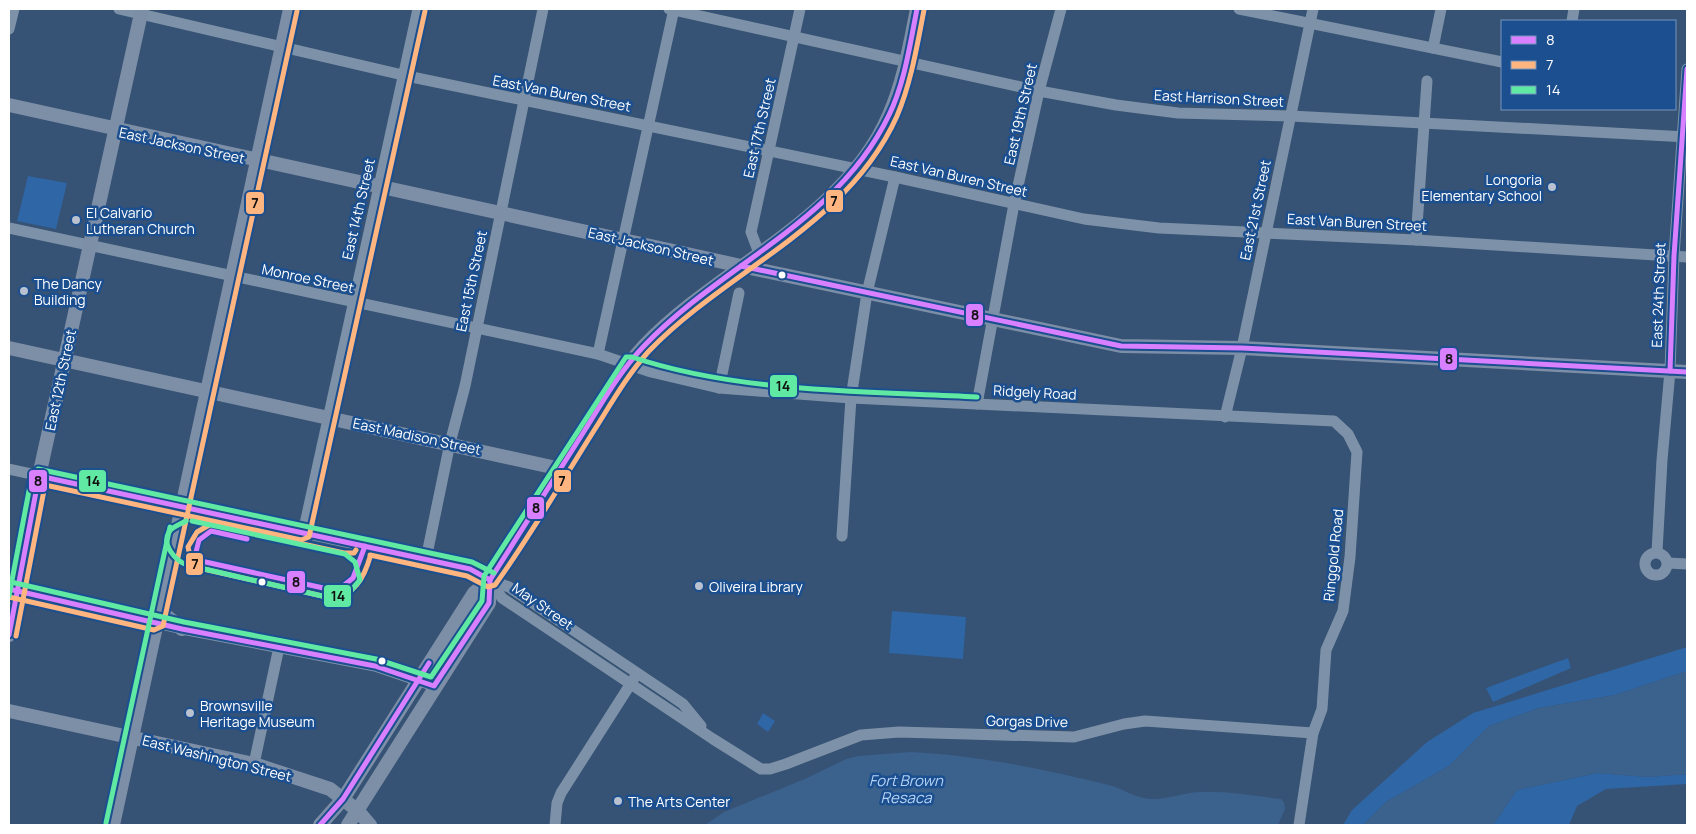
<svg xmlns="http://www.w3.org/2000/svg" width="1696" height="834" font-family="Manrope,sans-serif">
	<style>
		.green { fill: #2f66a5 }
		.water { fill: #3b618d }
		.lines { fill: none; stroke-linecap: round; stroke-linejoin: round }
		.minor { stroke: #7d92a8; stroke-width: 11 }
		.major { stroke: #7d8ea7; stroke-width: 14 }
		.bus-1-casing { stroke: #1b4f8f; stroke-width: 9 }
		.bus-2-casing { stroke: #1b4f8f; stroke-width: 9 }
		.bus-3-casing { stroke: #1b4f8f; stroke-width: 9 }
		.bus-1 { stroke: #d880ff; stroke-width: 5 }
		.bus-2 { stroke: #ffb580; stroke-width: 5 }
		.bus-3 { stroke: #60e9a3; stroke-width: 5 }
		.poi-dot { fill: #b9c2ce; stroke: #1b4f8f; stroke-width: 2 }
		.bus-dot { fill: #fff; stroke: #1b4f8f; stroke-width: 2 }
		.labels { text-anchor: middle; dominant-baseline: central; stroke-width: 5; stroke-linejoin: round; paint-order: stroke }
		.street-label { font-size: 14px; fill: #fff; stroke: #1b4f8f }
		.poi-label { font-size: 14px; fill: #fff; stroke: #1b4f8f; text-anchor: start }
		.water-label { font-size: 15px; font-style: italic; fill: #b5d3f5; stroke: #1b4f8f }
		.line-badge { stroke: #1b4f8f; stroke-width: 2 }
		.pale-badge-label { font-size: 14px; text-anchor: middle; font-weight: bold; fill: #111 }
	</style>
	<rect width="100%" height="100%" fill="#365274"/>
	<!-- green -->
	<g class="green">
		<polygon points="28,176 67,183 56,229 17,221"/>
		<polygon points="892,611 966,617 963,659 889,653"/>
		<polygon points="1687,647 1687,671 1615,695 1539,708 1489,726 1449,766 1386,802 1363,825 1343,825 1352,810 1427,742 1473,713"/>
		<polygon points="1568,658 1571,668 1493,702 1486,688"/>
		<polygon points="763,713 775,721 768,732 757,724"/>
		<polygon points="1597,773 1648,777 1687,774 1687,784 1606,789 1577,806 1569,825 1493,825 1517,790"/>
	</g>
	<!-- water -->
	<g class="water">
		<polygon points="1687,671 1687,774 1648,777 1597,773 1517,790 1493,825 1363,825 1386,802 1449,766 1489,726 1539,708 1615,695"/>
		<path d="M 910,752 C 976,755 1044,769 1109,785 C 1121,788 1132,796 1144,798 C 1163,802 1183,792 1201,792 C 1228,791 1254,796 1281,799 L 1284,802 L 1285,809 L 1278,825 L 705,825 L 724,812 L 807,778 L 846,759 L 858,756 Z"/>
	</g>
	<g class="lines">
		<!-- minor -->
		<g class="minor">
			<polyline points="119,9 407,76 895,177 1084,219 1159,228 1416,240 1687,257"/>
			<polyline points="669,9 1039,91 1116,105 1178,113 1291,116 1687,137"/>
			<polyline points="1239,9 1502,62"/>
			<polyline points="1572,21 1574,9"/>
			<polyline points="9,29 14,9"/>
			<polyline points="1433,48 1441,9"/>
			<polyline points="9,228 598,354 651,372 719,388 851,398 1334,421 1348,434 1357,452 1350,557 1343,611 1326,650 1322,709 1313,733 1299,825"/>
			<polyline points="1416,240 1427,81"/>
			<polyline points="759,253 751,232 800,9"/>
			<polyline points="598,354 674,9"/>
			<polyline points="719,388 739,293"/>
			<polyline points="977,404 1014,204 1039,91 1061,9"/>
			<polyline points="1225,417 1242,348 1313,9"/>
			<polyline points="9,469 470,569 490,580 509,587 670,695 683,704 701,726"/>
			<polyline points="303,533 418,9"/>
			<polyline points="842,536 851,398 867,293 895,177"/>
			<polyline points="1657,552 1662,460 1670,371 1674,256 1687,69"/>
			<circle cx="1656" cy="564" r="11"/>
			<polyline points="426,559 450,443 465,386 543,9"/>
			<polyline points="1668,563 1687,564"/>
			<polyline points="490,580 502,598 713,739 761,769 770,769 786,764 861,735 899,732 1074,737 1124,724 1145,721 1313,733"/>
			<polyline points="9,589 182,629 375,666 434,686"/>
			<polyline points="254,764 279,647"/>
			<polyline points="555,825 557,803 561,793 635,677"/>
		</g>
		<!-- major -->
		<g class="major">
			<polyline points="9,105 741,266 1121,346 1242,348 1687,372"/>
			<polyline points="9,348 561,469"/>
			<polyline points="159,610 182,629"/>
			<polyline points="9,635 39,476 142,9"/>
			<polyline points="9,711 254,764 330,789 358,811 370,825"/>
			<polyline points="113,825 290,9"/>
			<path d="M 320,825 L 343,799 L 474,593 L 490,580 C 522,530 553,480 585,430 C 603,402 621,371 644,346 C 719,267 844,220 889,115 C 904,81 910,44 917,9"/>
			<polyline points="348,825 489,603 490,580"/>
		</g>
		<defs>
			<g id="bus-1">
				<polyline points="741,266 1121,346 1242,348 1687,372"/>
				<polyline points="1670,371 1674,256 1687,69"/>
				<polyline points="247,539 211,531 199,540 196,552 201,561 337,591 353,578 365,546"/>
				<path d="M 9,589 L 182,629 L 375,666 L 434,686 L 489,603 L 490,580 C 521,531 552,482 583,433 C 602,403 619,372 644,346 C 722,264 838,222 889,115 C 905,82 910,44 917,9"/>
				<polyline points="9,635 39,476 470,569 490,580"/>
				<polyline points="320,825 343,799 429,663"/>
			</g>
			<g id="bus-2">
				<path d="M 356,550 L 354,553 L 344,553 L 211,524 L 197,532 L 188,547 L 191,560 L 199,568 L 331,598 C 354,596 364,578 370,557"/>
				<path d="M 370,555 L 467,576 L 488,587 L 495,585 C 531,535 562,481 595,429 C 612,402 628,374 649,351 C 728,269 848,226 897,116 C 911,83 917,46 924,10"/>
				<polyline points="9,597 154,630 163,626 297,11"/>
				<polyline points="16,636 45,485 301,540 309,537 425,11"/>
			</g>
			<g id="bus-3">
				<path d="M 186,521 C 181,524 172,527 169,532 C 161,545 176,561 187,565 L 331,598 L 348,594 L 360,580 L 355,562 L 345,554 L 192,521"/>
				<path d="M 11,582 L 184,622 L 376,659 L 431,677 L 482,601 L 484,576 L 626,357 L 632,357 C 739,393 865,391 977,397"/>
				<polyline points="9,596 32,475 38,469 472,562 494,573"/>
				<polyline points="106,823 170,527"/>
			</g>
		</defs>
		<!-- bus-1 casing -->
		<use href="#bus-1" class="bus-1-casing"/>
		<!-- bus-2 casing -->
		<use href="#bus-2" class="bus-2-casing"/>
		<!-- bus-3 casing -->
		<use href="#bus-3" class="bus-3-casing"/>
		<!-- bus-1 -->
		<use href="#bus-1" class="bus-1"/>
		<!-- bus-2 -->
		<use href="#bus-2" class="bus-2"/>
		<!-- bus-3 -->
		<use href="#bus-3" class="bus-3"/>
	</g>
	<!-- markers -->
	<g class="poi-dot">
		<circle cx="1552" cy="187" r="5"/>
		<circle cx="76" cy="220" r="5"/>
		<circle cx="24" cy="291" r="5"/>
		<circle cx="699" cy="586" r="5"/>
		<circle cx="190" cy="713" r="5"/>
		<circle cx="618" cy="801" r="5"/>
	</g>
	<g class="bus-dot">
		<circle cx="782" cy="275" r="4.5"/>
		<circle cx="262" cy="582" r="4.5"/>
		<circle cx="382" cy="661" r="4.5"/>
	</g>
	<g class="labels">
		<!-- street labels -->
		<g class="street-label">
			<text transform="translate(562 93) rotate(11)">East Van Buren Street</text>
			<text transform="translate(1219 98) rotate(3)">East Harrison Street</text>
			<text transform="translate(1020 114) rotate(-77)">East 19th Street</text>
			<text transform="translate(759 128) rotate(-77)">East 17th Street</text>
			<text transform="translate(182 145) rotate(12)">East Jackson Street</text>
			<text transform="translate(959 176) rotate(13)">East Van Buren Street</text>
			<text transform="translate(358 209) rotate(-77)">East 14th Street</text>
			<text transform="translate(1255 210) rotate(-78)">East 21st Street</text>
			<text transform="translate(1357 222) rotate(3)">East Van Buren Street</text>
			<text transform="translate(651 246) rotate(13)">East Jackson Street</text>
			<text transform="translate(308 278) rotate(12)">Monroe Street</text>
			<text transform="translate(471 281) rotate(-78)">East 15th Street</text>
			<text transform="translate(1658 295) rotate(-88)">East 24th Street</text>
			<text transform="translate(60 380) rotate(-78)">East 12th Street</text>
			<text transform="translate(1035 392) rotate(3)">Ridgely Road</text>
			<text transform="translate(417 436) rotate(12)">East Madison Street</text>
			<text transform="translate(1333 555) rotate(-84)">Ringgold Road</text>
			<text transform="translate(543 606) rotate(35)">May Street</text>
			<text transform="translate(1027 721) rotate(1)">Gorgas Drive</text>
			<text transform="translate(217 758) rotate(14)">East Washington Street</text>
		</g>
		<!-- poi labels -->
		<g class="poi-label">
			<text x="1542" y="179" text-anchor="end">Longoria<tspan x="1542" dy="16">Elementary School</tspan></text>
			<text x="86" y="212">El Calvario<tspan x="86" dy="16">Lutheran Church</tspan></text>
			<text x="34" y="283">The Dancy<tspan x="34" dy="16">Building</tspan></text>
			<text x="709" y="586">Oliveira Library</text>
			<text x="200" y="705">Brownsville<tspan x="200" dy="16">Heritage Museum</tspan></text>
			<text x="628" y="801">The Arts Center</text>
		</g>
		<!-- water labels -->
		<g class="water-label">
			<text x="906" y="780">Fort Brown<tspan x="906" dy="17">Resaca</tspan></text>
		</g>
	</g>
	<g class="line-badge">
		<rect x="825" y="189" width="19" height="24" rx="5" fill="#ffb580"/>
		<rect x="245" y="191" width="20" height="24" rx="5" fill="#ffb580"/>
		<rect x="965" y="303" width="19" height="24" rx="5" fill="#d880ff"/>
		<rect x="1439" y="347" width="19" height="24" rx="5" fill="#d880ff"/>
		<rect x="769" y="374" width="29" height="24" rx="5" fill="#60e9a3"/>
		<rect x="78" y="469" width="29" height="24" rx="5" fill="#60e9a3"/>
		<rect x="28" y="469" width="20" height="24" rx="5" fill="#d880ff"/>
		<rect x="553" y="469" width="19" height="24" rx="5" fill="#ffb580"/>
		<rect x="526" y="496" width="19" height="24" rx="5" fill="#d880ff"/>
		<rect x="185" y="552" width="19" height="24" rx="5" fill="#ffb580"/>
		<rect x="286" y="570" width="20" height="24" rx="5" fill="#d880ff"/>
		<rect x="323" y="584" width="29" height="24" rx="5" fill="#60e9a3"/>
	</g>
	<g class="pale-badge-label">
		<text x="834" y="206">7</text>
		<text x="255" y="208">7</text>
		<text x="975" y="320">8</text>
		<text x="1449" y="364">8</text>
		<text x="783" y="391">14</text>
		<text x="93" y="486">14</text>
		<text x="38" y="486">8</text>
		<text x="562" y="486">7</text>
		<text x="536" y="513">8</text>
		<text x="195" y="569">7</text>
		<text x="296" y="587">8</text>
		<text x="338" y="601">14</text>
	</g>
	<!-- border -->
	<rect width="1696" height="834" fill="none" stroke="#ffffff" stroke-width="20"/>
	<!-- legend -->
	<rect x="1501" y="20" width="175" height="90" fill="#1b4f8f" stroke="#7695bc"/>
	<rect x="1511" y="36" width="25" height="8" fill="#d880ff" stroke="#7695bc"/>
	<text x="1546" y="45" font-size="15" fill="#ffffff">8</text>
	<rect x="1511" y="61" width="25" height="8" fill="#ffb580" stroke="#7695bc"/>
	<text x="1546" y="70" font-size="15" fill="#ffffff">7</text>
	<rect x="1511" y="86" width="25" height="8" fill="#60e9a3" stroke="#7695bc"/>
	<text x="1546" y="95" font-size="15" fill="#ffffff">14</text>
</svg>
